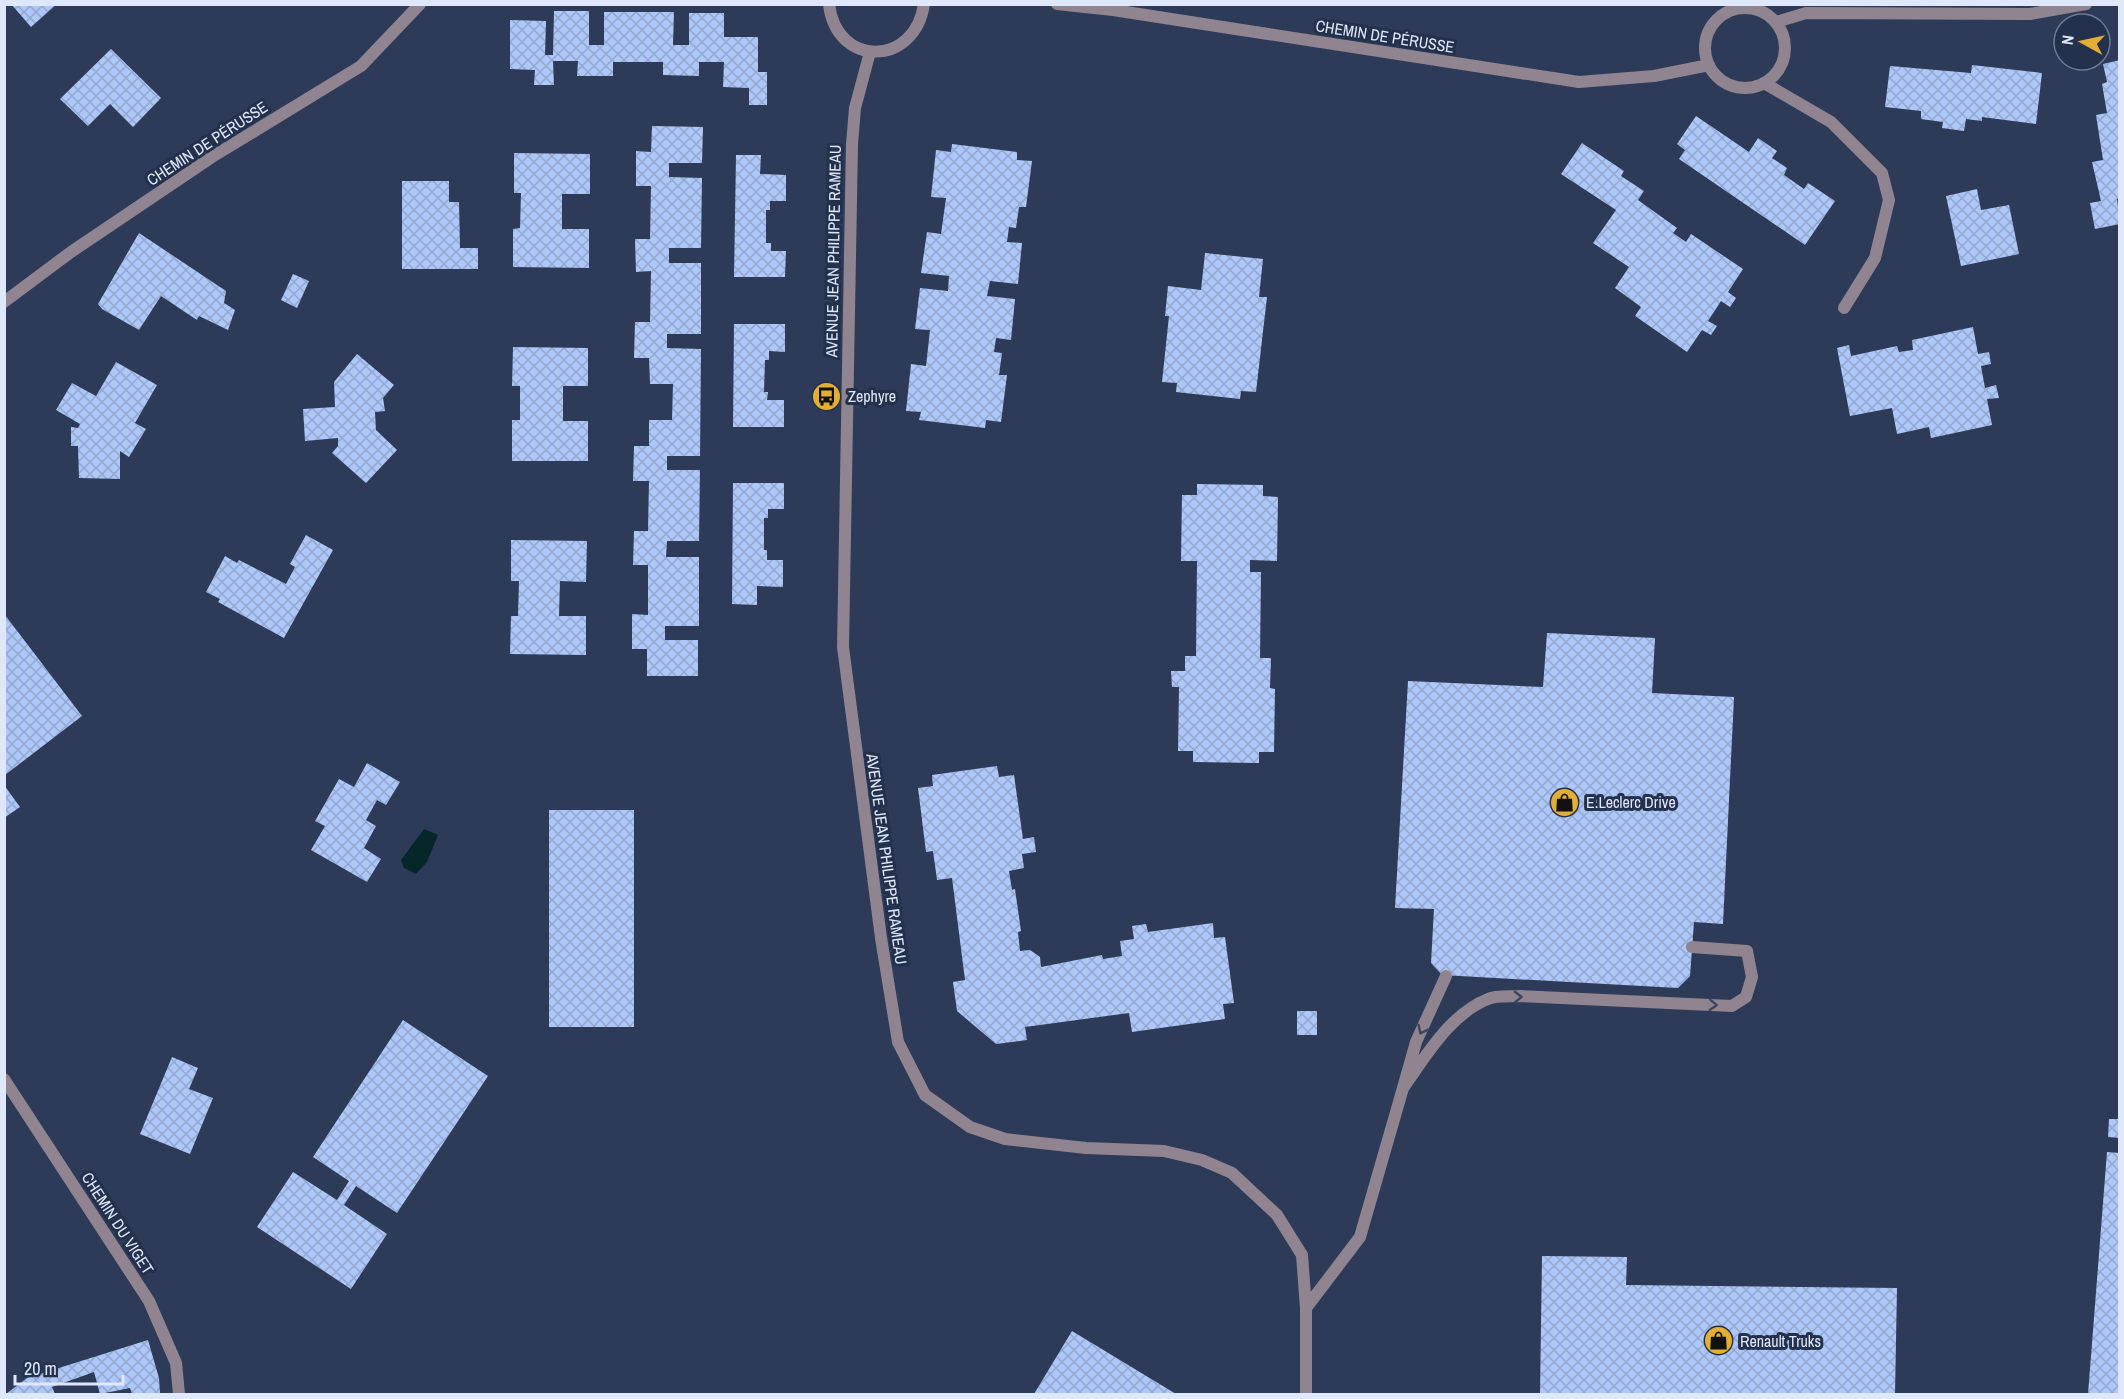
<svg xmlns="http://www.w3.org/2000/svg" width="2124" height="1399" font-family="'Archivo Narrow',sans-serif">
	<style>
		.water { fill: #05272a }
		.building { fill: url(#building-cross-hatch) }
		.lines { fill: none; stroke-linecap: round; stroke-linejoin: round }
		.service { stroke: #908491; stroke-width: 12 }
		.minor { stroke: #908491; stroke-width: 12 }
		.tertiary { stroke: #908491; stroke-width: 12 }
		.oneway { stroke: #3e465e }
		.labels { text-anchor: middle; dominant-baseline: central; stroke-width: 6; stroke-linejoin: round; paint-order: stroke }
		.street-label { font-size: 16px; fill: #dfe8fb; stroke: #23314d }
		.poi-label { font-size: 16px; fill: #dfe8fb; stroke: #23314d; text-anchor: start }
	</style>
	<defs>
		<pattern id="building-cross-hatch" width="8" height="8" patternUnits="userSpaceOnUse" patternTransform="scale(1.5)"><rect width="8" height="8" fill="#aec7f9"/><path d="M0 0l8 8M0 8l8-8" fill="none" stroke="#93a7ce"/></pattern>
	</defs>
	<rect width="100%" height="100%" fill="#2d3b59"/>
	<!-- water -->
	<polygon class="water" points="424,829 438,835 427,862 416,874 404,868 401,860"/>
	<!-- building -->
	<g class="building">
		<polygon points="11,4 57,4 31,27"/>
		<polygon points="554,11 589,11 589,45 604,45 604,12 674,12 673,45 689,45 689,13 724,13 724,37 758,37 758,72 767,72 767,105 749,105 749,88 723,87 724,62 699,62 699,76 663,75 663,62 613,62 613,76 577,76 578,61 553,61 554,85 534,85 535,70 510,69 510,20 546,21 545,55 553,55"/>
		<polygon points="111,49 161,98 133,127 110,104 88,126 60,99"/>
		<polygon points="2120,60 2120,198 2117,199 2120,224 2095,229 2090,203 2101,201 2092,162 2103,160 2096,115 2107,113 2102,84 2107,82 2103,64"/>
		<polygon points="1972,65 2042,73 2036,124 1982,117 1982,121 1966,119 1964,131 1942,128 1943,122 1921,119 1921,111 1885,107 1890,66 1971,73"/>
		<polygon points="1696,116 1749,152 1758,138 1777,151 1772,158 1787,168 1784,175 1804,189 1808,183 1835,201 1805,245 1679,159 1685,150 1677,144"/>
		<polygon points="652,126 703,127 702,163 669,163 669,177 702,178 701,248 669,248 669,263 701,263 701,334 667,334 667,348 701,349 700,456 667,456 667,470 700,470 699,541 667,541 666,557 699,557 699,626 665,626 665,640 698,640 698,676 647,676 647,649 632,649 632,614 648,615 648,565 633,565 634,531 648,531 649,481 633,481 634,446 649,446 649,420 672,420 673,384 650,384 649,358 634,358 635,322 650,322 651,271 636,272 635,239 650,239 651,186 636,186 636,151 651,152"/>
		<polygon points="1582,143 1624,171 1621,176 1644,191 1638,200 1677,228 1673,233 1686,242 1691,234 1743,269 1728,292 1736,298 1730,307 1721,301 1708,321 1717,326 1711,335 1702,330 1687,352 1635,316 1641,307 1615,288 1629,267 1593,243 1616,210 1561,174"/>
		<polygon points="952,144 1017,152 1017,160 1032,161 1026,207 1019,207 1016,228 1009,227 1007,242 1022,243 1018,284 990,281 987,296 1015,299 1011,340 996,338 994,352 1002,353 999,375 1007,375 1001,422 986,420 985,428 919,420 921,412 906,411 911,364 926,366 930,330 915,329 920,288 948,291 949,276 921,273 927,232 941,234 946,198 931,197 936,150 951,152"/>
		<polygon points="514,153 590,154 590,194 562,194 562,229 589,229 589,268 513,267 513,229 520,228 521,193 514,193"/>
		<polygon points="736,155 761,155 760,174 786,175 786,201 770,201 770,210 766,210 766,243 771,243 771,251 786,251 785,277 734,277"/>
		<polygon points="402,181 449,181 449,202 459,202 460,248 478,248 478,269 402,269"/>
		<polygon points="1977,189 1981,210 2009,205 2019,254 1961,266 1946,196"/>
		<polygon points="139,233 226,291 224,303 235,310 228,330 199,316 197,320 161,296 139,330 102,309 98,304"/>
		<polygon points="1205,253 1263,259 1259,297 1267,297 1256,392 1241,391 1240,399 1176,392 1177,383 1162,382 1169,316 1165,316 1168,286 1201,290"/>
		<polygon points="293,274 309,281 297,308 281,300"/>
		<polygon points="734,324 785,324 785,352 769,351 769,360 765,360 764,392 768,392 767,400 784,400 784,427 733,427"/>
		<polygon points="1973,327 1978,354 1989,352 1991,364 1981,366 1985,388 1996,385 1999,398 1987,399 1992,425 1931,438 1929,427 1897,434 1892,408 1850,416 1837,348 1849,345 1851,356 1897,346 1899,352 1913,350 1912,340"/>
		<polygon points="513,347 588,348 588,386 563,386 563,421 588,421 588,461 512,461 512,420 520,420 520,386 512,386"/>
		<polygon points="357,354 394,385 383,398 385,411 375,412 376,430 397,450 366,483 332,453 338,446 338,438 305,441 303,409 335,407 334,382"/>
		<polygon points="116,362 157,385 135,423 146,429 129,457 120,451 120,479 79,478 78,446 71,446 71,427 78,428 80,424 56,410 72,383 96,396"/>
		<polygon points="733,483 784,483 784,509 768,509 768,518 764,518 764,550 767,550 767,560 783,560 783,587 757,586 757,605 732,604"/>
		<polygon points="1197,484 1263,485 1263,496 1278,497 1277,561 1250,560 1250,572 1261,572 1260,658 1271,658 1270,688 1275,689 1274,752 1259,752 1259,763 1193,762 1193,751 1178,751 1179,687 1172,687 1171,671 1185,671 1185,656 1196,656 1197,561 1181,561 1182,495 1197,495"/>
		<polygon points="306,535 333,550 284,638 218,602 220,599 206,592 225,556 237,563 239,560 286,584 295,567 290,564"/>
		<polygon points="511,540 587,541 586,582 560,581 559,616 586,616 586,655 510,654 511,616 518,616 519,581 511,581"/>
		<polygon points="5,615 82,716 5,775"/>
		<polygon points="1547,633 1655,638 1652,693 1734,697 1723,924 1694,922 1690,976 1678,988 1442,975 1431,963 1434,909 1395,908 1408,681 1543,687"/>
		<polygon points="367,763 400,782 386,805 377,800 366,820 376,826 364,848 381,859 367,882 311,850 325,826 315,821 339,779 354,787"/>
		<polygon points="997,766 999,777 1014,775 1023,839 1034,837 1036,852 1022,854 1024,868 1009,871 1012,890 1015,889 1021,931 1018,932 1020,951 1030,950 1040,957 1041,967 1102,955 1103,959 1122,956 1120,941 1134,939 1132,926 1146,924 1148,932 1213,923 1214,938 1225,937 1234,1003 1223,1004 1225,1019 1132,1032 1129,1013 1025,1027 1027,1040 996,1044 957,1011 953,982 965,980 952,878 937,880 933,851 926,852 918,788 933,786 932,775"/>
		<polygon points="4,785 20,807 4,818"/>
		<rect x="549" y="810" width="85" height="217"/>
		<rect x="1297" y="1011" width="20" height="24"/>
		<polygon points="403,1020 488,1076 397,1213 356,1186 344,1205 387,1234 351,1289 257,1227 293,1172 337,1200 349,1181 313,1157"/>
		<polygon points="172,1057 198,1068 189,1089 213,1098 190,1154 140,1134"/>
		<polygon points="2109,1119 2120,1119 2120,1138 2108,1137"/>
		<polygon points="2107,1152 2120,1153 2120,1394 2088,1394"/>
		<polygon points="1542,1256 1627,1257 1626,1285 1897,1288 1895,1394 1540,1394"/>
		<polygon points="1072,1331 1176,1394 1034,1394"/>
		<polygon points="148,1340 159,1378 160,1394 132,1394 130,1388 100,1394 94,1372 52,1387 55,1394 6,1394 27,1378"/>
	</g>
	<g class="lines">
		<!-- service -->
		<g class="service">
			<path d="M 1446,976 L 1416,1042 L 1403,1088 C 1426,1056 1450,1014 1488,999 C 1497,995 1511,997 1520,996 L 1732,1006 L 1746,997 L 1752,977 L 1747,951 L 1692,947"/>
			<polyline points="1306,1308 1360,1237 1403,1088"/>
		</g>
		<!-- minor -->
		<g class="minor">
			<path d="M 829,4 C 836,68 915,67 924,4"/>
			<polyline points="1057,4 1113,10 1579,82 1654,76 1709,65"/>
			<circle cx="1745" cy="48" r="40"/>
			<polyline points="1776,22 1806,13 2030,14 2086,4"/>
			<polyline points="870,52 855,108 852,144 843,647 881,938 898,1042 925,1095 970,1127 1005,1139 1086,1148 1164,1151 1202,1160 1232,1173 1277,1215 1302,1255 1306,1308 1306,1394"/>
			<polyline points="1764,83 1831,122 1882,173 1889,200 1875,258 1844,308"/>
			<polyline points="4,302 71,252 212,157 361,66 420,4"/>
		</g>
		<!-- tertiary -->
		<polyline class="tertiary" points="4,1079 149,1301 176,1363 179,1394"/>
	</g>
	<!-- one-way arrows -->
	<defs><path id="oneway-chevron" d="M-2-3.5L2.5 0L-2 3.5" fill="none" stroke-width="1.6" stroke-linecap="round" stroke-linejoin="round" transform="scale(1.5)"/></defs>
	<g class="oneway">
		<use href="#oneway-chevron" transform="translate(1518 997) rotate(-1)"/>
		<use href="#oneway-chevron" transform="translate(1713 1005) rotate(3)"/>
		<use href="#oneway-chevron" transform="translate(1422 1030) rotate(116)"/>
	</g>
	<!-- icons -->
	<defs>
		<symbol id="bus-disc" viewBox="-11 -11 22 22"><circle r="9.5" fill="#e3ae35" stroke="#23314d"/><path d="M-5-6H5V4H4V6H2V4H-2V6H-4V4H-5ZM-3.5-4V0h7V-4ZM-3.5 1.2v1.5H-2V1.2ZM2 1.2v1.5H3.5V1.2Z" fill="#111"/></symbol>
		<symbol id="shop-disc" viewBox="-11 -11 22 22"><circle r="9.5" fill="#e3ae35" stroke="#23314d"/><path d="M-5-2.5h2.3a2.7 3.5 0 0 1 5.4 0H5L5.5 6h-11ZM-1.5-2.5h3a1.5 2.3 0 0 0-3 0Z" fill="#111"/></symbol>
	</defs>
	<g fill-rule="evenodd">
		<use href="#bus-disc" x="810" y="380" width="33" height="33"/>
		<use href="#shop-disc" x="1548" y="786" width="33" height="33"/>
		<use href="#shop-disc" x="1702" y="1324" width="33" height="33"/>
	</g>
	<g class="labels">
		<!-- street labels -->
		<g class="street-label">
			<text transform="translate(1385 36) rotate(9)">CHEMIN DE PÉRUSSE</text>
			<text transform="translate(207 143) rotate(-33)">CHEMIN DE PÉRUSSE</text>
			<text transform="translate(833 251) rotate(-89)">AVENUE JEAN PHILIPPE RAMEAU</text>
			<text transform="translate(887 859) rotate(82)">AVENUE JEAN PHILIPPE RAMEAU</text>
			<text transform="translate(118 1223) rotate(57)">CHEMIN DU VIGET</text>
		</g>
		<!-- poi labels -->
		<g class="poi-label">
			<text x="848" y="396">Zephyre</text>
			<text x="1586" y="802">E.Leclerc Drive</text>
			<text x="1740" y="1341">Renault Truks</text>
		</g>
	</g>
	<!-- border -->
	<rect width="2124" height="1399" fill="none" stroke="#dfe8fb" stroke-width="12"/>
	<!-- north arrow -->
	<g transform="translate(2082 42) rotate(278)"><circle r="28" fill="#23314d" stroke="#6e7a93" stroke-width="1.5"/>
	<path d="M0-4.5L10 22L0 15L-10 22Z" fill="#e3ae35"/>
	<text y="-9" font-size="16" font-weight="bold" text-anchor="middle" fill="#dfe8fb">N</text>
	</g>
	<!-- scale -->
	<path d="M15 1375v9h108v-9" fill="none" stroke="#dfe8fb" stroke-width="3"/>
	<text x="24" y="1375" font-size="18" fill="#dfe8fb" stroke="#23314d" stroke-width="4.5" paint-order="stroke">20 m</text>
</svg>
